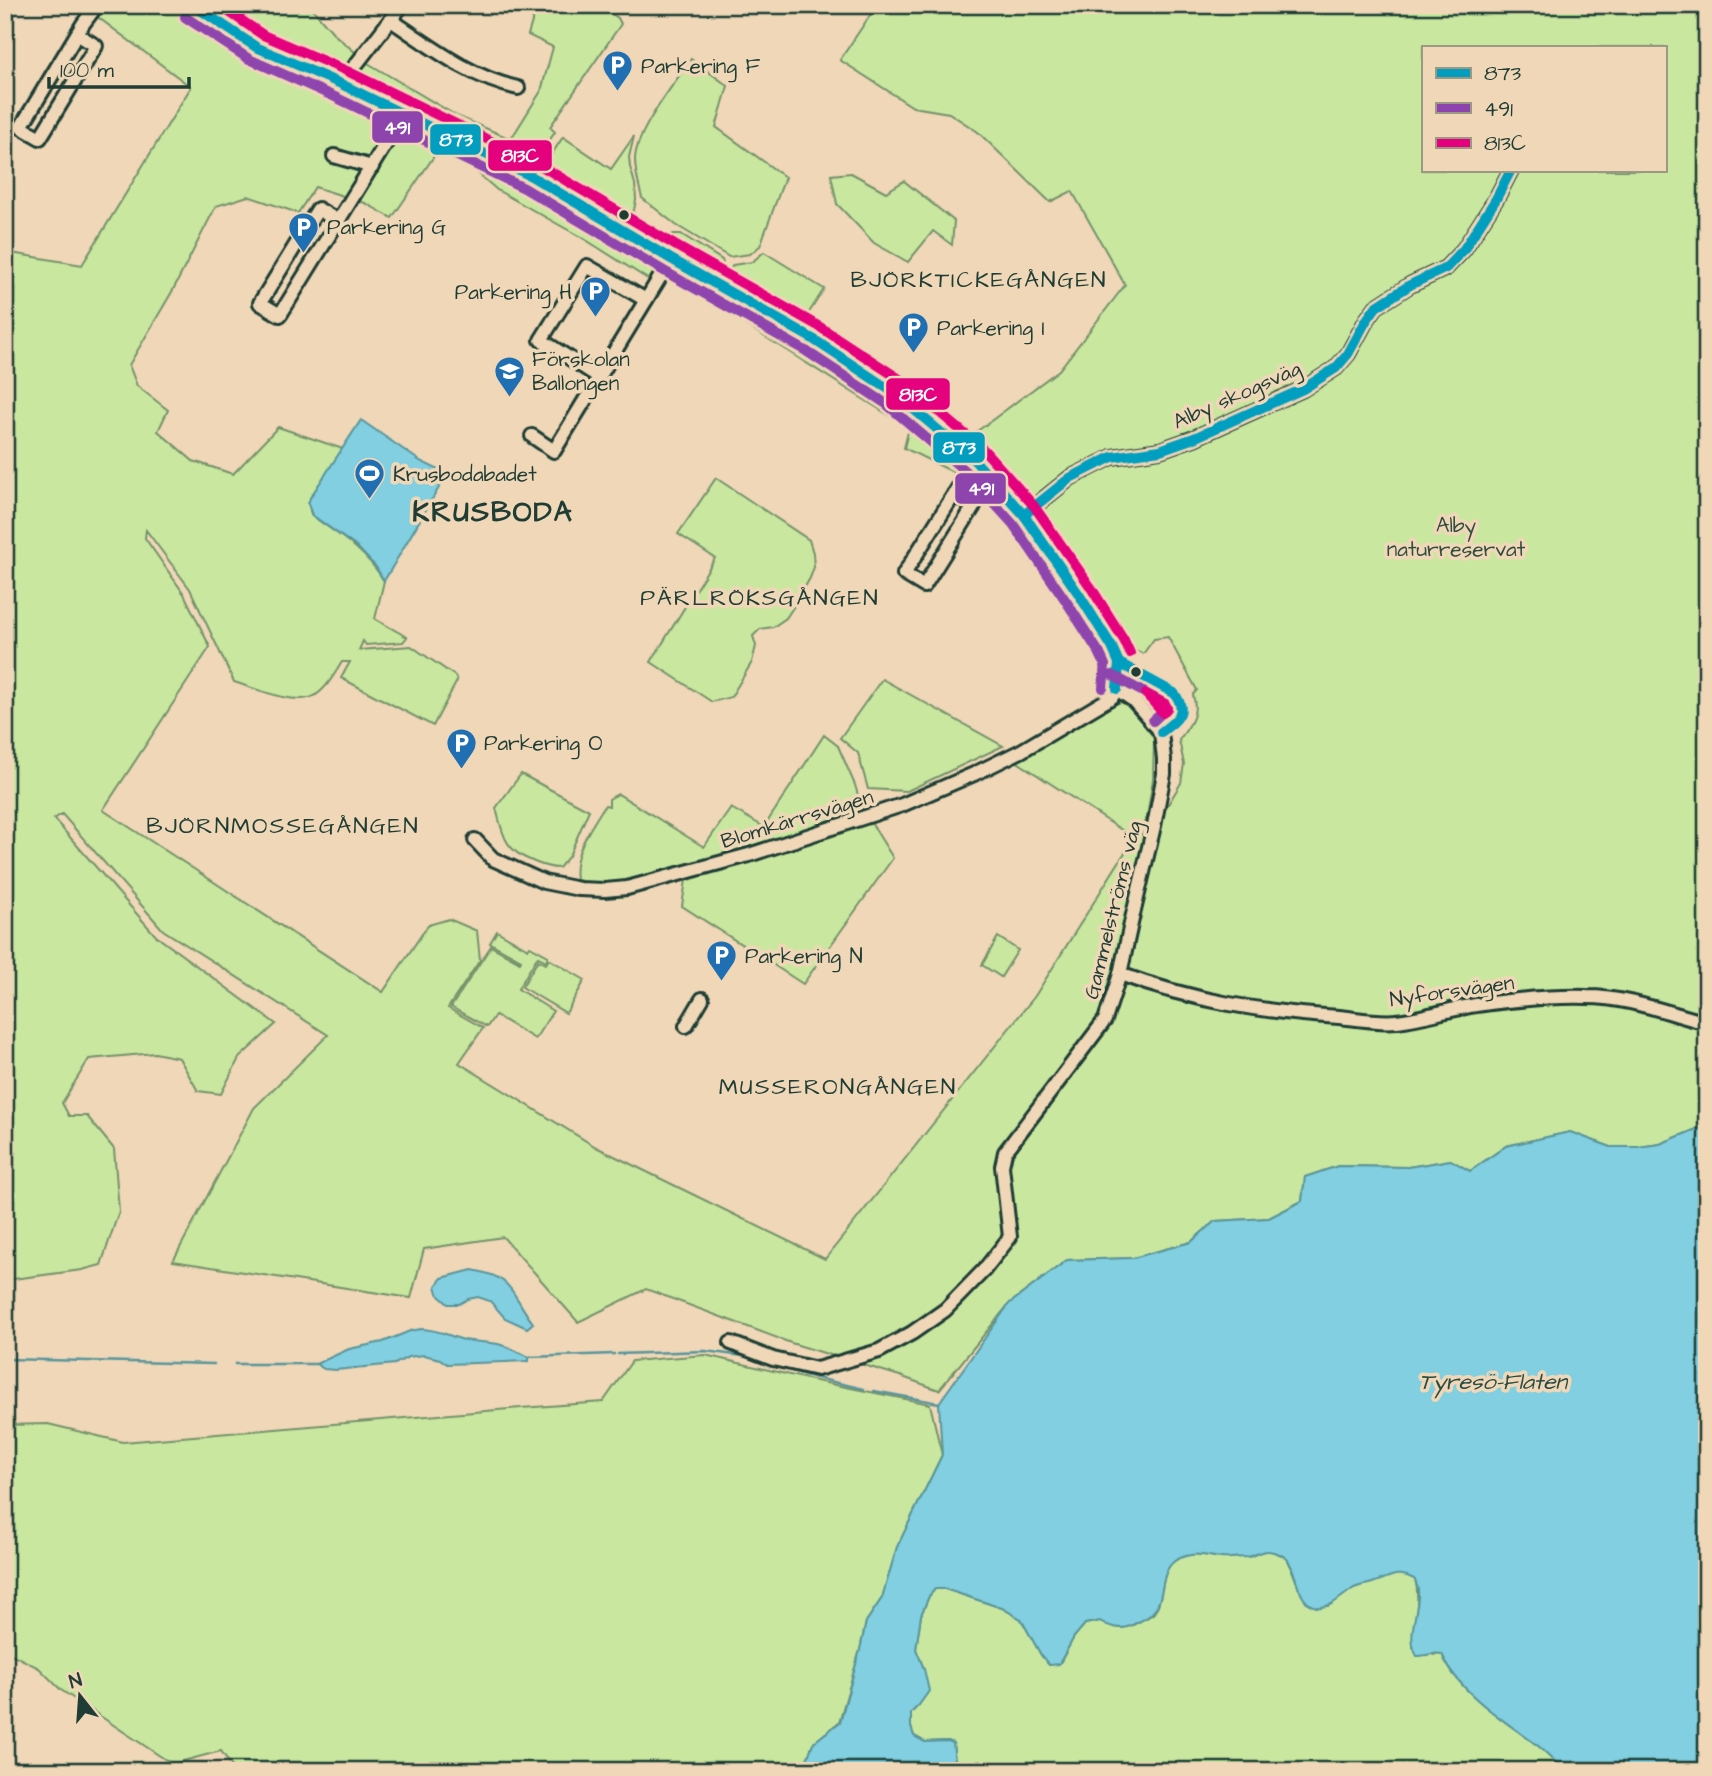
<svg xmlns="http://www.w3.org/2000/svg" width="1712" height="1776" font-family="'Architects Daughter',sans-serif">
	<style>
		.green { fill: #c9e79f; stroke: #74926a; stroke-width: 2; fill-rule: evenodd }
		.water { fill: #81cfe0; stroke: #5a959b; stroke-width: 2 }
		.lines { fill: none; stroke-linecap: round; stroke-linejoin: round }
		.stream { stroke: #5a959b; stroke-width: 2.5 }
		.minor-casing { stroke: #1f3d34; stroke-width: 18 }
		.minor { stroke: #efd7b7; stroke-width: 12 }
		.bus-1-casing { stroke: #efd7b7; stroke-width: 16 }
		.bus-2-casing { stroke: #efd7b7; stroke-width: 16 }
		.bus-3-casing { stroke: #efd7b7; stroke-width: 16 }
		.bus-1 { stroke: #039ebf; stroke-width: 10 }
		.bus-2 { stroke: #8e44ad; stroke-width: 10 }
		.bus-3 { stroke: #e5007d; stroke-width: 10 }
		.bus-dot { fill: #1f3d34; stroke: #efd7b7; stroke-width: 2.5 }
		.labels { text-anchor: middle; dominant-baseline: central; stroke-width: 7; stroke-linejoin: round; paint-order: stroke }
		.poi-label { font-size: 21px; fill: #1f3d34; stroke: #efd7b7; text-anchor: start }
		.street-label { font-size: 21px; fill: #1f3d34; stroke: #efd7b7 }
		.park-label { font-size: 21px; fill: #304e3f; stroke: #efd7b7 }
		.neighbourhood-label { font-size: 23px; letter-spacing: 2px; fill: #1f3d34; stroke: #efd7b7 }
		.water-label { font-size: 23px; font-style: italic; fill: #294c45; stroke: #efd7b7 }
		.district-label { font-size: 28px; font-weight: bold; letter-spacing: 2px; fill: #1f3d34; stroke: #efd7b7 }
		.line-badge { stroke: #efd7b7; stroke-width: 2.5 }
		.badge-label { font-size: 19px; text-anchor: middle; font-weight: bold; fill: #fff }
	</style>
	<rect width="100%" height="100%" fill="#efd7b7"/>
	<filter id="ink" filterUnits="userSpaceOnUse"><feTurbulence type="fractalNoise" baseFrequency=".0143" numOctaves="2"/><feDisplacementMap in="SourceGraphic" scale="14" xChannelSelector="R" yChannelSelector="G"/><feConvolveMatrix kernelMatrix="1 2 1 2 8 2 1 2 1" color-interpolation-filters="sRGB"/></filter>
	<g filter="url(#ink)">
		<!-- green -->
		<g class="green">
			<path d="M 102,5 L 177,5 L 200,23 L 251,54 L 383,117 L 443,143 L 651,255 L 658,260 L 659,269 L 654,283 L 586,240 L 497,190 L 443,143 L 392,218 L 365,203 L 315,187 L 298,213 L 248,196 L 216,206 L 173,290 L 129,365 L 137,386 L 168,410 L 158,431 L 193,461 L 233,474 L 278,427 L 343,449 L 310,498 L 310,511 L 312,516 C 341,536 365,550 384,581 L 375,619 L 407,637 L 403,642 L 366,645 L 363,641 L 359,650 L 411,646 L 455,676 L 457,681 L 433,726 L 341,678 L 350,662 L 342,662 C 335,673 326,690 314,696 C 297,706 253,688 234,682 L 190,589 L 146,530 L 145,538 L 184,594 L 210,647 L 103,810 L 383,992 L 428,925 L 449,919 L 477,931 L 480,960 L 448,1008 L 483,1028 L 459,1063 L 596,1147 L 825,1259 L 1035,996 L 1134,838 L 1016,761 L 1114,704 L 1123,702 L 1129,706 L 1154,738 L 1153,779 L 1147,817 L 1136,837 L 1155,826 L 1181,783 L 1184,764 L 1179,740 C 1190,725 1199,715 1193,695 L 1197,690 L 1168,637 L 1154,639 L 1143,654 L 1122,642 L 1041,527 L 1039,517 C 1043,511 1047,504 1052,499 C 1083,470 1127,458 1167,444 L 1111,451 L 1067,470 L 1031,499 L 1025,500 L 1017,497 L 986,460 L 964,441 L 1059,370 L 1125,285 L 1072,191 L 1050,202 L 978,132 L 949,113 L 913,107 L 840,60 L 877,5 L 1707,5 L 1707,1124 L 1699,1128 L 1660,1144 L 1638,1147 L 1611,1147 L 1570,1132 L 1506,1146 L 1470,1171 L 1450,1160 L 1408,1167 L 1338,1166 L 1305,1177 L 1302,1201 L 1269,1218 L 1215,1221 L 1191,1242 L 1133,1258 L 1067,1260 L 1009,1304 L 939,1390 L 900,1376 L 791,1343 L 646,1289 L 578,1322 L 503,1237 L 424,1249 L 411,1298 L 173,1261 L 254,1108 L 328,1035 L 163,930 L 62,814 L 54,819 L 156,936 L 276,1024 L 239,1058 L 221,1094 L 198,1091 L 179,1058 L 155,1053 L 89,1059 L 62,1103 L 69,1116 L 87,1116 L 114,1149 L 119,1211 L 101,1265 L 82,1270 L 5,1280 L 5,252 L 82,265 L 191,87 L 95,15 ZM 1423,47 L 1665,47 L 1665,170 L 1423,170 Z"/>
			<polygon points="208,5 309,5 335,35 356,53 344,69 338,71 324,70 261,40"/>
			<path d="M 537,5 L 598,5 L 618,18 L 621,24 L 550,127 L 555,132 L 534,163 L 529,164 L 516,161 L 360,83 C 357,74 361,70 366,62 L 457,116 L 511,139 L 541,91 L 553,47 L 528,35 Z"/>
			<path d="M 691,59 L 728,86 L 716,127 L 785,177 L 760,246 L 750,254 L 729,257 L 676,225 L 642,198 C 639,186 635,172 635,160 C 635,132 675,83 691,59 Z"/>
			<polygon points="634,136 629,157 630,167 635,184 636,200 633,215 618,210 615,214 592,204 546,178 543,170 544,166 563,137 611,169"/>
			<polygon points="851,173 886,192 904,181 954,221 952,245 933,231 908,262 874,243 837,204 831,175"/>
			<polygon points="673,234 681,234 722,260 723,263 718,274 665,242"/>
			<polygon points="764,252 824,289 803,322 725,278 733,265 752,262"/>
			<path d="M 740,321 C 745,321 751,320 756,321 C 773,323 790,334 805,342 C 860,374 917,417 962,463 L 959,475 L 904,448 L 909,428 Z"/>
			<polygon points="716,478 809,540 813,553 814,567 810,578 794,606 786,618 773,627 760,629 753,636 756,646 752,662 731,697 712,702 651,662 715,558 678,534"/>
			<polygon points="882,679 1003,746 907,791 868,789 858,753 840,738"/>
			<path d="M 824,735 L 838,746 L 855,785 L 863,812 C 806,829 749,847 692,863 C 671,868 651,876 629,880 C 613,882 591,887 576,879 C 572,853 592,826 605,805 L 609,806 L 609,799 L 618,794 L 704,847 L 731,808 L 764,827 Z"/>
			<path d="M 521,774 L 589,810 L 569,856 L 559,868 C 549,868 541,865 532,861 C 504,850 503,834 496,808 Z"/>
			<polygon points="870,821 893,858 803,984 682,906 686,880"/>
			<polygon points="497,931 528,949 530,946 548,956 546,961 538,957 536,959 518,989 553,1011 535,1039 495,1015 487,1027 451,1007 491,946 520,962 521,960 490,943"/>
			<polygon points="998,937 1018,950 1001,977 982,965"/>
			<polygon points="549,959 585,980 566,1013 522,987 538,960 546,964"/>
			<polygon points="705,1355 811,1380 930,1404 942,1455 897,1547 882,1598 866,1622 860,1650 839,1722 813,1743 803,1771 235,1771 221,1751 172,1764 61,1690 39,1668 5,1651 5,1425 48,1424 123,1442 521,1408 603,1402 632,1361"/>
			<path d="M 1267,1550 L 1280,1554 L 1288,1560 L 1299,1588 L 1304,1597 L 1314,1606 L 1328,1606 L 1354,1588 L 1392,1574 L 1406,1574 L 1415,1579 C 1421,1600 1413,1625 1413,1647 L 1434,1655 L 1438,1653 L 1442,1654 C 1457,1691 1506,1722 1537,1745 C 1546,1752 1553,1760 1562,1767 L 1563,1771 L 956,1771 L 953,1743 L 948,1741 L 925,1742 L 914,1736 L 911,1727 L 911,1713 L 919,1705 L 924,1669 L 916,1649 L 921,1615 L 929,1596 L 935,1589 L 945,1589 L 1002,1608 L 1021,1619 L 1041,1655 L 1049,1665 L 1060,1663 L 1074,1637 L 1085,1624 L 1100,1621 C 1112,1628 1122,1631 1135,1624 C 1140,1621 1150,1617 1154,1613 C 1166,1597 1158,1570 1177,1559 C 1194,1549 1209,1558 1225,1558 C 1240,1558 1254,1555 1267,1550 Z"/>
		</g>
		<!-- water -->
		<g class="water">
			<polygon points="361,420 420,461 447,474 384,581 376,567 358,548 312,515 308,504 310,498"/>
			<path d="M 1707,1124 L 1707,1771 L 1563,1771 L 1562,1767 C 1553,1760 1546,1752 1537,1745 C 1505,1721 1458,1693 1442,1654 C 1435,1652 1426,1656 1417,1656 C 1405,1636 1420,1611 1418,1590 C 1418,1589 1415,1579 1414,1579 C 1397,1570 1391,1577 1375,1582 C 1368,1585 1360,1585 1354,1588 C 1342,1595 1332,1609 1317,1607 C 1296,1604 1298,1572 1287,1559 C 1283,1555 1274,1551 1268,1551 C 1261,1550 1254,1556 1248,1557 C 1240,1557 1229,1559 1221,1558 C 1205,1556 1197,1551 1180,1558 C 1157,1567 1167,1599 1152,1613 C 1148,1618 1140,1621 1134,1624 C 1122,1631 1111,1628 1100,1621 L 1085,1624 L 1074,1637 L 1059,1664 L 1049,1665 L 1041,1655 L 1021,1619 L 1002,1608 L 945,1589 L 935,1589 L 929,1596 L 921,1615 L 916,1649 L 924,1669 L 929,1691 L 919,1705 L 911,1713 L 911,1727 L 914,1736 L 925,1742 L 948,1741 L 953,1743 L 956,1771 L 803,1771 L 813,1743 L 840,1722 L 860,1650 L 866,1622 L 882,1598 L 897,1547 L 942,1455 L 939,1403 L 1009,1304 L 1067,1260 L 1133,1258 L 1191,1242 L 1215,1221 L 1269,1218 L 1302,1201 L 1305,1177 L 1338,1166 L 1408,1167 L 1451,1160 L 1470,1171 L 1506,1146 L 1570,1132 L 1611,1147 L 1638,1147 L 1660,1144 L 1699,1128 Z"/>
			<path d="M 472,1270 C 515,1277 510,1293 533,1323 L 527,1328 L 505,1318 L 490,1301 L 478,1297 L 468,1299 L 459,1304 L 448,1304 L 439,1296 L 436,1286 L 442,1278 Z"/>
			<path d="M 421,1329 C 437,1329 449,1336 464,1340 C 475,1342 487,1342 498,1344 C 509,1347 519,1352 529,1357 L 529,1361 L 447,1364 L 440,1359 L 424,1355 L 408,1357 L 395,1364 L 336,1370 L 324,1369 L 316,1364 L 349,1349 L 383,1342 L 410,1331 Z"/>
		</g>
		<g class="lines">
			<!-- stream -->
			<g class="stream">
				<polyline points="618,1354 705,1351 751,1357"/>
				<polyline points="529,1357 614,1354"/>
				<polyline points="5,1359 214,1364"/>
				<polyline points="235,1364 316,1364"/>
				<polyline points="773,1365 812,1377 864,1389"/>
				<polyline points="874,1391 939,1403"/>
			</g>
			<defs>
				<g id="minor">
					<polyline points="193,5 256,47 341,84 531,176 671,259 813,339 893,392 975,461 1024,515 1078,593 1112,647 1119,663 1117,689"/>
					<path d="M 391,20 C 431,47 471,78 518,88"/>
					<polyline points="77,34 96,46 40,138 21,127 83,24 97,5"/>
					<polyline points="341,84 402,5"/>
					<polyline points="334,156 372,167"/>
					<polyline points="338,221 280,315 260,303 318,209 338,221 404,114"/>
					<polyline points="599,377 541,340 587,266 646,300"/>
					<polyline points="532,436 554,451 671,259"/>
					<polyline points="954,494 974,506 924,586 904,574 975,461"/>
					<polyline points="1024,515 1070,478 1112,457 1160,450 1194,438 1303,389 1336,368 1348,354 1366,321 1376,307 1410,285 1446,268 1464,249 1496,199 1511,170"/>
					<polyline points="475,840 493,859 544,882 579,889 605,890 627,888 749,855 902,805 974,774 1021,751 1112,697 1117,689"/>
					<path d="M 1120,974 C 1192,1001 1263,1012 1339,1017 C 1358,1019 1379,1023 1397,1021 C 1424,1018 1450,1009 1476,1005 C 1512,1000 1551,996 1587,997 C 1627,997 1668,1013 1707,1023"/>
					<polyline points="686,1026 702,999"/>
					<polyline points="731,1343 773,1359 817,1369 879,1351 912,1333 945,1310 984,1270 1010,1237 1002,1166 1005,1152 1105,1020 1120,974 1132,919 1154,826 1164,774 1164,759 1161,732 1133,700 1117,689"/>
				</g>
			</defs>
			<!-- minor casing -->
			<use href="#minor" class="minor-casing"/>
			<!-- minor -->
			<use href="#minor" class="minor"/>
			<defs>
				<g id="bus-1">
					<polyline points="193,5 256,47 341,84 531,176 671,259 813,339 893,392 975,461 1024,515 1078,593 1112,647 1119,663 1117,689"/>
					<polyline points="1024,515 1070,478 1112,457 1160,450 1194,438 1303,389 1336,368 1348,354 1366,321 1376,307 1410,285 1446,268 1464,249 1496,199 1511,170"/>
					<path d="M 1119,663 L 1174,693 C 1189,712 1177,720 1161,732"/>
				</g>
				<g id="bus-2">
					<polyline points="185,17 249,59 335,97 524,188 664,271 806,351 885,403 965,471 1013,524 1066,601 1100,654 1105,665 1103,688"/>
					<polyline points="1112,675 1165,704 1167,708 1153,721"/>
				</g>
				<g id="bus-3">
					<polyline points="219,5 263,35 347,71 538,164 678,247 820,327 901,380 984,450 1034,506 1090,586 1124,640 1130,653"/>
					<polygon points="1146,694 1165,704 1167,708 1163,713"/>
				</g>
			</defs>
			<!-- bus-1 casing -->
			<use href="#bus-1" class="bus-1-casing"/>
			<!-- bus-2 casing -->
			<use href="#bus-2" class="bus-2-casing"/>
			<!-- bus-3 casing -->
			<use href="#bus-3" class="bus-3-casing"/>
			<!-- bus-1 -->
			<use href="#bus-1" class="bus-1"/>
			<!-- bus-2 -->
			<use href="#bus-2" class="bus-2"/>
			<!-- bus-3 -->
			<use href="#bus-3" class="bus-3"/>
		</g>
	</g>
	<!-- icons -->
	<defs>
		<symbol id="parking-pin" viewBox="-11 -11 22 30"><path d="M0 17L-7.5 6A9.5 9.5 0 1 1 7.5 6Z" fill="#1f6fb2" stroke="#efd7b7"/><path d="M-3.5-5.5H1a3.5 3.5 0 0 1 0 7H-1V5.5H-3.5ZM-1-3.4V-.6H.8a1.4 1.4 0 0 0 0-2.8Z" fill="#fff"/></symbol>
		<symbol id="school-pin" viewBox="-11 -11 22 30"><path d="M0 17L-7.5 6A9.5 9.5 0 1 1 7.5 6Z" fill="#1f6fb2" stroke="#efd7b7"/><path d="M0-5L7-2L0 1L-7-2ZM-4 1L0 2.5L4 1V4Q0 6-4 4Z" fill="#fff"/></symbol>
		<symbol id="stadium-pin" viewBox="-11 -11 22 30"><path d="M0 17L-7.5 6A9.5 9.5 0 1 1 7.5 6Z" fill="#1f6fb2" stroke="#efd7b7"/><path d="M0-5a6.5 5 0 1 0 0 10a6.5 5 0 1 0 0-10ZM-3.5-1.8h7v3.6h-7Z" fill="#fff"/></symbol>
	</defs>
	<g fill-rule="evenodd">
		<use href="#parking-pin" x="600" y="48" width="35" height="47"/>
		<use href="#parking-pin" x="286" y="210" width="35" height="47"/>
		<use href="#parking-pin" x="578" y="274" width="35" height="47"/>
		<use href="#parking-pin" x="896" y="310" width="35" height="47"/>
		<use href="#school-pin" x="492" y="354" width="35" height="47"/>
		<use href="#stadium-pin" x="352" y="456" width="35" height="47"/>
		<use href="#parking-pin" x="444" y="726" width="35" height="47"/>
		<use href="#parking-pin" x="704" y="938" width="35" height="47"/>
	</g>
	<!-- markers -->
	<g class="bus-dot">
		<circle cx="624" cy="215" r="6"/>
		<circle cx="1136" cy="672" r="6"/>
	</g>
	<g class="labels">
		<!-- poi labels -->
		<g class="poi-label">
			<text x="641" y="66">Parkering F</text>
			<text x="327" y="227">Parkering G</text>
			<text x="572" y="292" text-anchor="end">Parkering H</text>
			<text x="937" y="328">Parkering I</text>
			<text x="532" y="359">Förskolan<tspan x="532" dy="24">Ballongen</tspan></text>
			<text x="393" y="474">Krusbodabadet</text>
			<text x="484" y="743">Parkering O</text>
			<text x="745" y="956">Parkering N</text>
		</g>
		<!-- street labels -->
		<g class="street-label">
			<text transform="translate(1237 395) rotate(-24)">Alby skogsväg</text>
			<text transform="translate(797 819) rotate(-17)">Blomkärrsvägen</text>
			<text transform="translate(1113 910) rotate(-76)">Gammelströms väg</text>
			<text transform="translate(1452 991) rotate(-8)">Nyforsvägen</text>
		</g>
		<!-- park labels -->
		<g class="park-label">
			<text x="1456" y="525">Alby<tspan x="1456" dy="24">naturreservat</tspan></text>
		</g>
		<!-- neighbourhood labels -->
		<g class="neighbourhood-label">
			<text x="979" y="280">BJÖRKTICKEGÅNGEN</text>
			<text x="760" y="598">PÄRLRÖKSGÅNGEN</text>
			<text x="283" y="826">BJÖRNMOSSEGÅNGEN</text>
			<text x="838" y="1087">MUSSERONGÅNGEN</text>
		</g>
		<!-- water labels -->
		<g class="water-label">
			<text x="1493" y="1382">Tyresö-Flaten</text>
		</g>
		<!-- district labels -->
		<g class="district-label">
			<text x="493" y="512">KRUSBODA</text>
		</g>
	</g>
	<g class="line-badge">
		<rect x="371" y="110" width="53" height="34" rx="7" fill="#8e44ad"/>
		<rect x="429" y="123" width="53" height="33" rx="7" fill="#039ebf"/>
		<rect x="487" y="139" width="66" height="33" rx="7" fill="#e5007d"/>
		<rect x="885" y="377" width="66" height="34" rx="7" fill="#e5007d"/>
		<rect x="932" y="431" width="54" height="33" rx="7" fill="#039ebf"/>
		<rect x="954" y="472" width="53" height="33" rx="7" fill="#8e44ad"/>
	</g>
	<g class="badge-label">
		<text x="397" y="134">491</text>
		<text x="456" y="146">873</text>
		<text x="520" y="162">813C</text>
		<text x="918" y="401">813C</text>
		<text x="959" y="454">873</text>
		<text x="981" y="495">491</text>
	</g>
	<!-- margin -->
	<rect width="1712" height="1776" fill="none" stroke="#efd7b7" stroke-width="28"/>
	<rect x="14" y="14" width="1684" height="1748" fill="none" stroke="#1f3d34" stroke-width="2.5" filter="url(#ink)"/>
	<!-- legend -->
	<rect x="1422" y="46" width="245" height="126" fill="#efd7b7" stroke="#9c9983" stroke-width="2"/>
	<rect x="1436" y="68" width="35" height="10" fill="#039ebf" stroke="#9c9983" stroke-width="2"/>
	<text x="1484" y="80" font-size="21" fill="#1f3d34">873</text>
	<rect x="1436" y="103" width="35" height="10" fill="#8e44ad" stroke="#9c9983" stroke-width="2"/>
	<text x="1484" y="116" font-size="21" fill="#1f3d34">491</text>
	<rect x="1436" y="138" width="35" height="10" fill="#e5007d" stroke="#9c9983" stroke-width="2"/>
	<text x="1484" y="150" font-size="21" fill="#1f3d34">813C</text>
	<!-- north arrow -->
	<g transform="translate(80 1696) rotate(343)" stroke="#efd7b7" stroke-width="5" paint-order="stroke">
	<path d="M0-5L12 26L0 18L-12 26Z" fill="#1f3d34"/>
	<text y="-10" font-size="19" font-weight="bold" text-anchor="middle" fill="#1f3d34">N</text>
	</g>
	<!-- scale -->
	<path d="M49 77v10h140v-10" fill="none" stroke="#1f3d34" stroke-width="3.5"/>
	<text x="60" y="77" font-size="21" fill="#1f3d34" stroke="#efd7b7" stroke-width="5" paint-order="stroke">100 m</text>
</svg>
